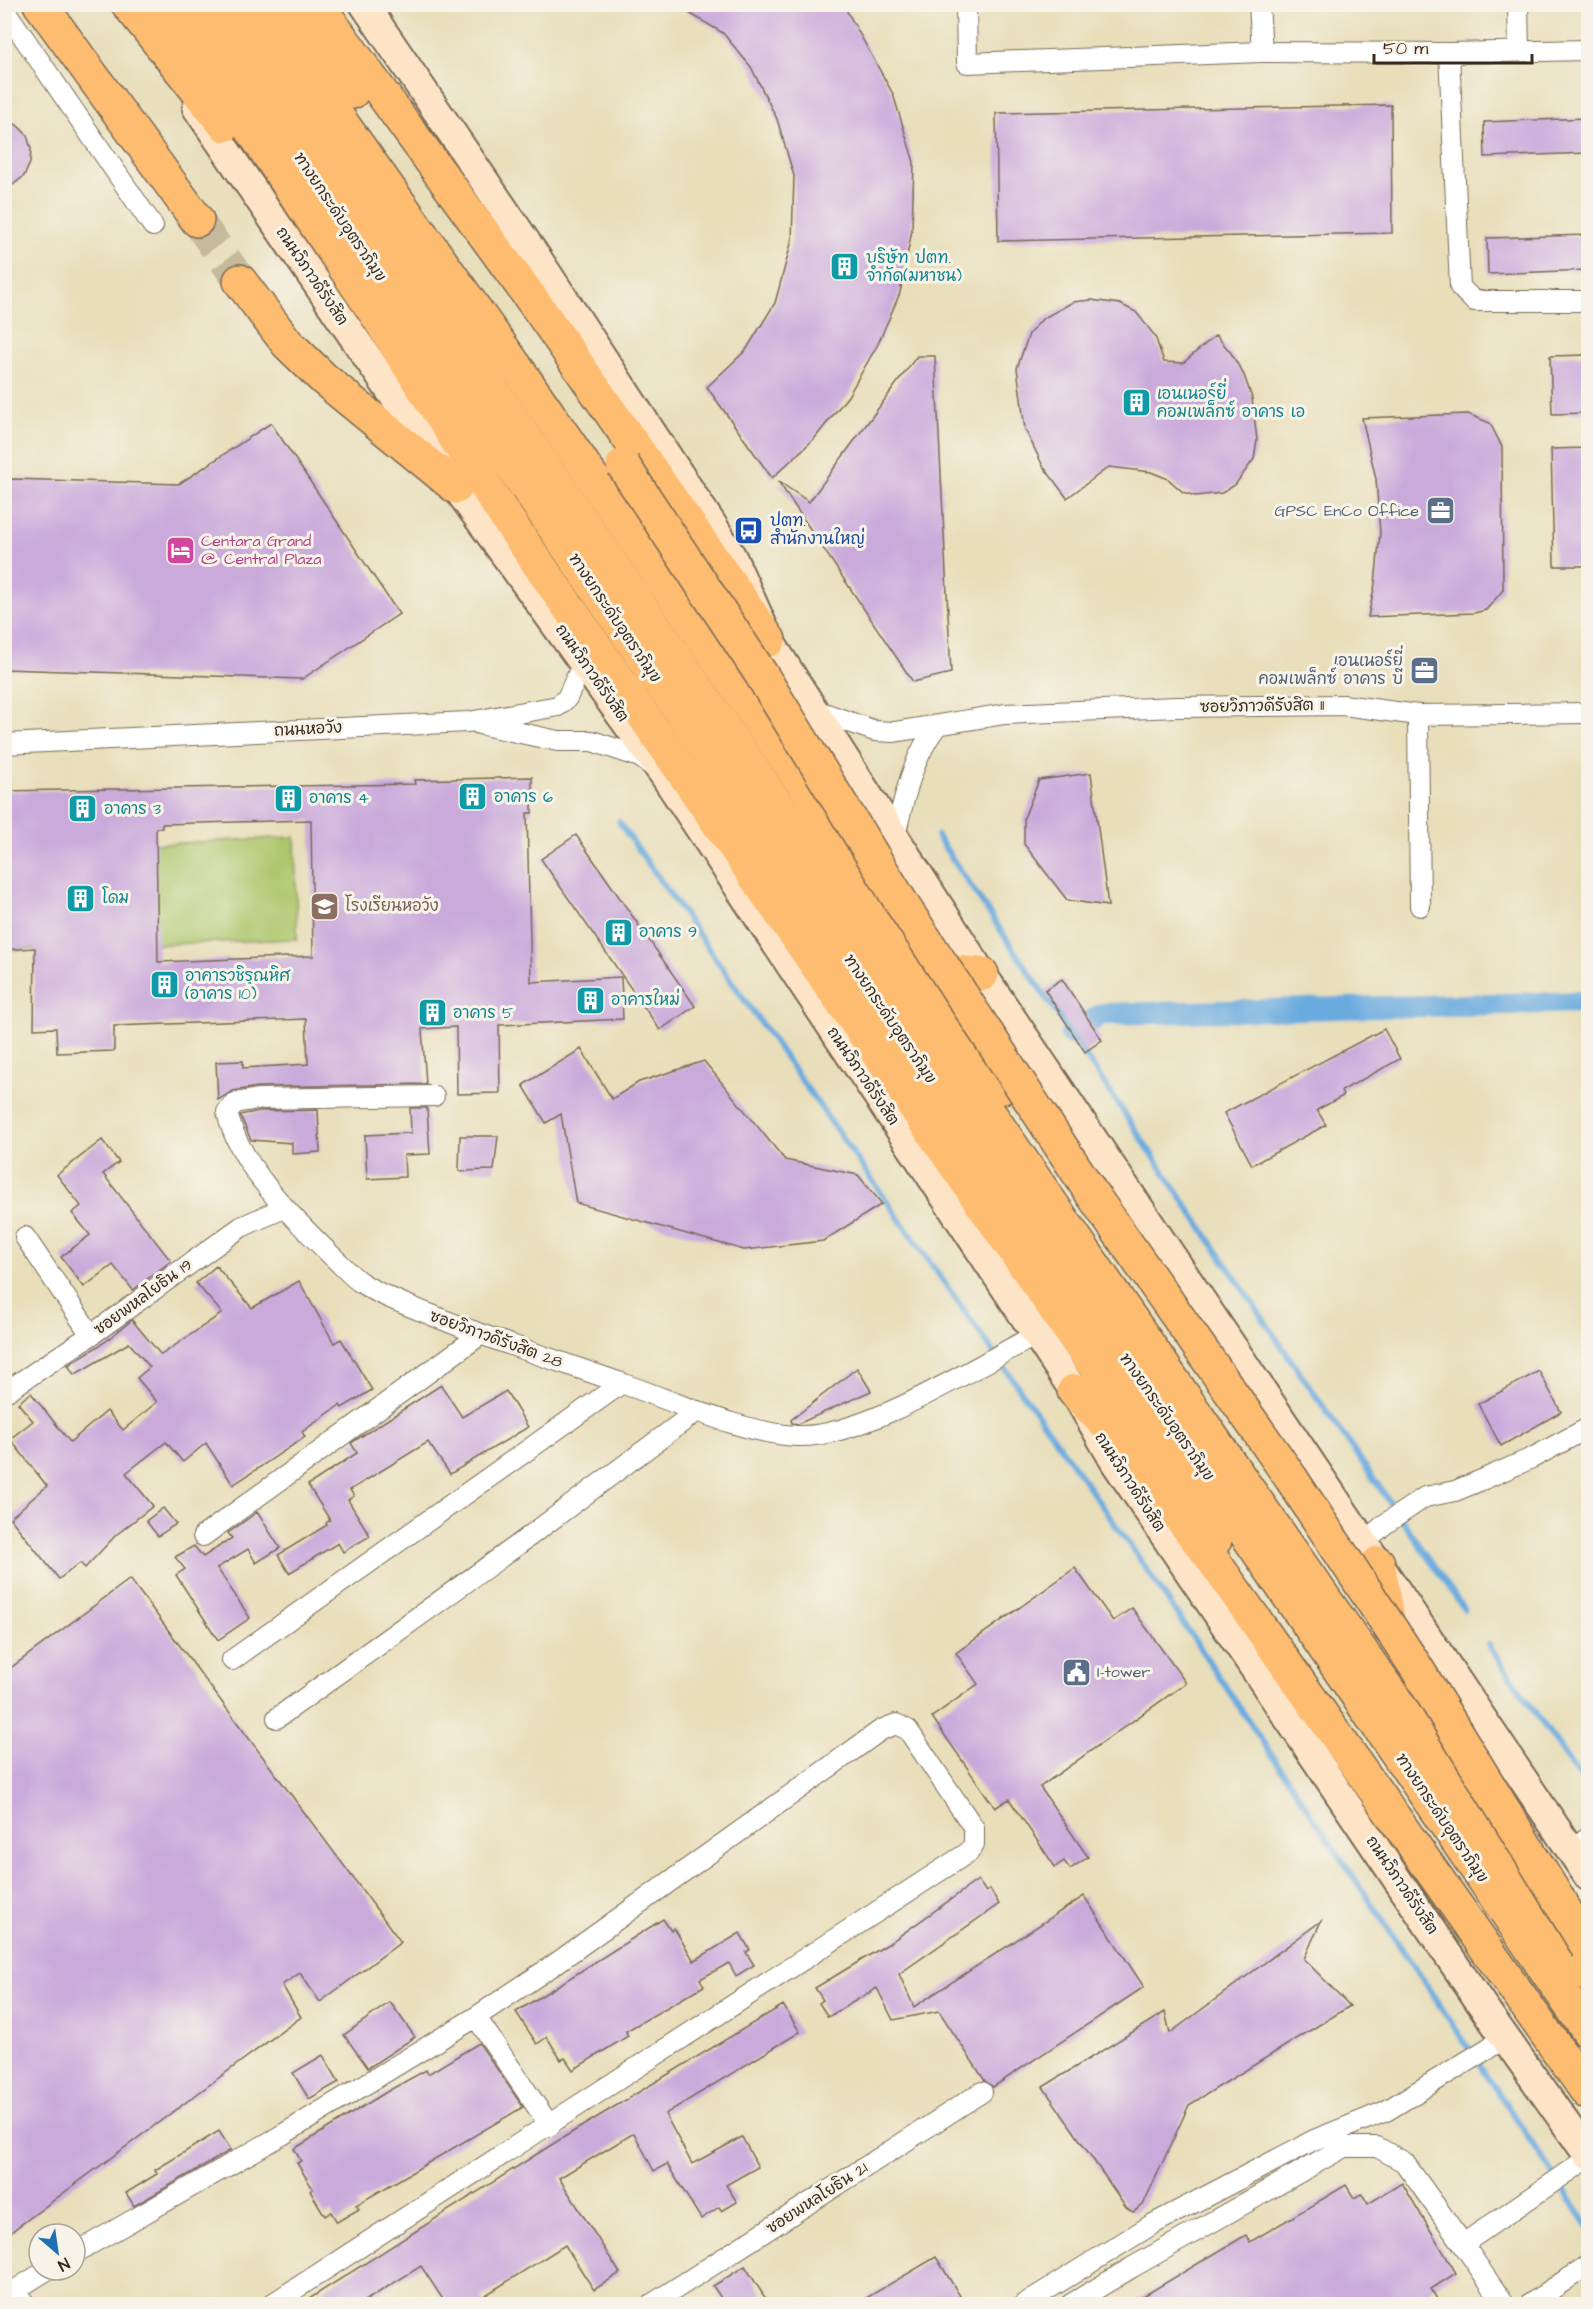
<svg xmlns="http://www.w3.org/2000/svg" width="1593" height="2309" font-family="'Architects Daughter','Playpen Sans Thai',sans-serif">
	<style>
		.green { fill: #adc76d; stroke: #747846; stroke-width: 1.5 }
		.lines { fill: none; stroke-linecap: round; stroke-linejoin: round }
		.stream { stroke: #6babdf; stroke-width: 6 }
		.canal { stroke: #6babdf; stroke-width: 22 }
		.building { fill: #caaadb; fill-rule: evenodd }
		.motorway-tunnel { stroke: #c5ba9b; stroke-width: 33; stroke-dasharray: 33 16; stroke-linecap: butt }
		.minor-casing { stroke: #786955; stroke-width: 22 }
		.secondary-casing { stroke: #786955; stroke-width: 32 }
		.trunk-casing { stroke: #786955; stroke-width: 36 }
		.motorway-casing { stroke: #786955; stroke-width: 36 }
		.minor { stroke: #fff; stroke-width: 20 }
		.secondary { stroke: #fee4c6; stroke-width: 28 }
		.trunk { stroke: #fdbc70; stroke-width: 33 }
		.motorway { stroke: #fdbc70; stroke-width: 33 }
		.motorway-bridge-casing { stroke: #786955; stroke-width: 36; stroke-linecap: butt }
		.motorway-bridge { stroke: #fdbc70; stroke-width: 33 }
		.labels { text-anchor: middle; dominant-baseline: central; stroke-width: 6; stroke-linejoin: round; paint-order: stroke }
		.street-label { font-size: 16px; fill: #3b2a1e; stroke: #f7f3e8 }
		.culture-label { font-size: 16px; fill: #0d838f; stroke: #f7f3e8; text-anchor: start }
		.service-label { font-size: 16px; fill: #4e5e75; stroke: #f7f3e8; text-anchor: end }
		.transit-label { font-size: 16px; fill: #164399; stroke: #f7f3e8; text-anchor: start }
		.hotel-label { font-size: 16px; fill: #b23c85; stroke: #f7f3e8; text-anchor: start }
		.education-label { font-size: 16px; fill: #785e54; stroke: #f7f3e8; text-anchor: start }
	</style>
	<rect width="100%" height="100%" fill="#f7f3e8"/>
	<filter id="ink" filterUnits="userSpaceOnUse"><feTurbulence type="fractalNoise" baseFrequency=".0167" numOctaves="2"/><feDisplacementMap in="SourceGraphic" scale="12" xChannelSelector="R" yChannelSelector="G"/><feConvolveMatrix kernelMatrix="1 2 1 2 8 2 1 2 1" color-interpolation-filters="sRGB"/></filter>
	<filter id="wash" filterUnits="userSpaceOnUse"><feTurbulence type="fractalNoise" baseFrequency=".008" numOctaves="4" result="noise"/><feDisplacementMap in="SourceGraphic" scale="24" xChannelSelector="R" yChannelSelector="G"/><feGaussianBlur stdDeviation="1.35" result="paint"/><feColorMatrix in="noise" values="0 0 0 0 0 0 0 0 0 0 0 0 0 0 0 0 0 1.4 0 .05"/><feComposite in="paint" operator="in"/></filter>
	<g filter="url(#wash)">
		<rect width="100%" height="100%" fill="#e8deba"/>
		<!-- green -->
		<polygon class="green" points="295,837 297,939 5,950 5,852"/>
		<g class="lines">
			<!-- stream -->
			<g class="stream">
				<polyline points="619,822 1148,1571 1588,2226"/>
				<polyline points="937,836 1291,1360 1464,1609"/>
				<polyline points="1488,1644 1586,1786"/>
			</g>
			<!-- canal -->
			<polyline class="canal" points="1071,1034 1102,1014 1588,1002"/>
		</g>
		<g id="blocks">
			<!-- building -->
			<g class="building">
				<polygon points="674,4 843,4 893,94 914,162 912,230 900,293 878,344 848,396 815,438 772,478 707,387 746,350 775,303 792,240 794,176 777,119 751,67 723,33"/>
				<polygon points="1391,105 1392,233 998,241 996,113"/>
				<polygon points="1588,118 1588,153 1485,157 1484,122"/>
				<polygon points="4,119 17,125 27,135 31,149 30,163 24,176 4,192"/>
				<polygon points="1588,235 1588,270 1488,274 1487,238"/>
				<polygon points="1091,300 1120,304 1136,312 1155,336 1164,362 1183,363 1216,335 1231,353 1244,375 1252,398 1257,440 1254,459 1235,485 1222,493 1195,496 1183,492 1168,479 1151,472 1109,467 1067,498 1043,466 1025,429 1017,368 1029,334 1042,319 1073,302"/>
				<polygon points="1588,355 1588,413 1552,414 1550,356"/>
				<polygon points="917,356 935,356 951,673 913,682 778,481 809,502"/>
				<polygon points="1468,414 1490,423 1502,447 1503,590 1486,610 1474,613 1368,617 1375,584 1380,533 1376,479 1362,418"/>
				<polygon points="271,423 399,614 302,679 4,669 4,485 12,479 179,484"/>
				<polygon points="1588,448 1588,566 1554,566 1551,449"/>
				<polygon points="1091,773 1108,906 1067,900 1024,844 1024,818 1039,780"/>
				<path d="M 532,777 L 532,813 L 527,813 L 531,982 L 621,977 L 623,1019 L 499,1025 L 500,1093 L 457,1094 L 456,1027 L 422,1029 L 426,1084 L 258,1087 L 233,1091 L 218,1100 L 216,1062 L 243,1061 L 243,1068 L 308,1064 L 306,1019 L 114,1026 L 114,1051 L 57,1053 L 56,1028 L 34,1029 L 35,948 L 4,950 L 4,791 L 415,784 L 414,780 ZM 311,820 L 313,956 L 158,962 L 156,828 L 162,828 L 162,824 Z"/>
				<polygon points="576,835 695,1006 660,1030 541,859"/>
				<polygon points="1062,979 1102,1040 1085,1052 1045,990"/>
				<polygon points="1384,1029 1400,1059 1341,1091 1343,1096 1317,1110 1326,1125 1252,1165 1224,1113"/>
				<polygon points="581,1049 612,1099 639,1082 704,1061 785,1160 858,1175 882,1204 823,1241 744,1250 576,1203 561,1114 546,1123 523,1085"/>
				<polygon points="410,1108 427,1108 430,1154 404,1155 405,1177 367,1179 365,1135 411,1133"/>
				<polygon points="318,1110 320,1152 292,1154 292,1143 251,1140 240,1115 259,1111"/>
				<polygon points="460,1136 498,1136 494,1170 459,1171"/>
				<polygon points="102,1140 119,1162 103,1174 171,1261 133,1290 113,1265 84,1287 61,1257 90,1235 72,1213 81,1206 57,1175"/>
				<polygon points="216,1266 252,1308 299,1281 334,1343 341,1339 372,1390 342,1408 340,1405 302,1432 305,1437 233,1485 206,1443 183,1462 166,1442 126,1473 153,1506 116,1535 85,1568 80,1563 59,1579 10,1518 47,1486 10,1439 33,1421 18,1403 31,1393 70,1442 107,1411 123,1430 157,1402 137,1378 150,1367 129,1343 74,1375 68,1365 105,1342 132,1320 161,1355 222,1313 196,1283"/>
				<polygon points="857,1368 871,1391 798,1424 792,1423 791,1420"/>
				<polygon points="1539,1371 1561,1412 1501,1446 1478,1404"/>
				<polygon points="441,1385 462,1417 506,1391 528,1427 450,1474 428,1442 350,1490 354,1496 348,1500 370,1536 343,1552 338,1543 289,1573 278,1555 327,1525 326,1523 330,1520 308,1485 357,1453 351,1443"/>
				<polygon points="163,1508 176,1524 158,1536 146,1521"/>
				<polygon points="257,1512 280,1548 256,1563 248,1549 217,1568 250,1618 218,1640 176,1575 185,1569 175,1557 194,1546 203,1557 232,1538 228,1533"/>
				<polygon points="1075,1568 1113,1621 1132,1608 1186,1683 1040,1787 1088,1857 1070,1869 1064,1861 1055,1867 1009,1799 995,1808 932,1717 978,1684 956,1653"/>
				<polygon points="130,1579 401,1942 320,2002 300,1973 282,1985 301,2017 4,2237 4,1673"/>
				<polygon points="978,1880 986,1892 990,1889 999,1904 899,1974 914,2007 1084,1896 1144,1987 993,2087 985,2081 939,2011 893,2020 877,1988 828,2017 819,2003 823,2000 815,1988 888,1944"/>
				<polygon points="663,1919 671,1931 674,1928 694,1961 740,1933 750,1950 746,1952 754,1965 736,1976 729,1963 700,1979 704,1986 626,2031 628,2036 573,2070 565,2058 561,2060 547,2037 537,2044 516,2012"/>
				<polygon points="1321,1921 1304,1959 1350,2006 1189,2105 1143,2205 1133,2212 1126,2207 1043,2087 1165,2012 1170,2033"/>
				<polygon points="390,2002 415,2037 368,2068 344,2035"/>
				<polygon points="783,2005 800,2032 665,2114 692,2164 742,2137 758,2167 726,2185 737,2202 722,2211 719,2207 701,2219 667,2164 654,2171 634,2133 559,2178 620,2273 594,2290 565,2245 481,2298 485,2304 446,2304 421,2266 360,2304 301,2304 556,2142"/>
				<polygon points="479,2043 523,2107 356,2205 359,2209 337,2222 331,2212 325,2216 310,2191 313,2189 297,2163 301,2161 294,2149 388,2091 426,2070 428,2074"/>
				<polygon points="323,2055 339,2082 309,2099 293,2073"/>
				<polygon points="219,2131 231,2150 134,2206 126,2193 157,2174 155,2170"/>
				<polygon points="1402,2183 1456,2273 1431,2289 1440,2304 1130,2304 1246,2235 1250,2242 1346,2185 1354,2198 1362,2194 1368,2204"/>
				<polygon points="936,2257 965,2304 856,2304"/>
				<polygon points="745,2266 769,2304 725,2304 713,2286"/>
			</g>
		</g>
	</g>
	<g filter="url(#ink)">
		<use href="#blocks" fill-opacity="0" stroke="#786955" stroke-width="1.5"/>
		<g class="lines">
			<!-- motorway-tunnel -->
			<polyline class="motorway-tunnel" points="197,220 240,281"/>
			<defs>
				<g id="minor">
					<polyline points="966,4 967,63 1262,52 1449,53 1588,50"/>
					<polyline points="1259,4 1262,52"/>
					<polyline points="1518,4 1519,50"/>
					<polyline points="4,9 153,226"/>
					<polyline points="1449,53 1460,287 1474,301 1588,301"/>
					<polyline points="815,710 875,731 894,732 1005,714 1177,707 1343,705 1418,715 1588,713"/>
					<polyline points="1418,715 1420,906"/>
					<polyline points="479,724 558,741 592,741 640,757 652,766"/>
					<polyline points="4,744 468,722 558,706 567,698 584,661"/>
					<path d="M 895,835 C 905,796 912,759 936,727"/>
					<path d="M 434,1096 L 258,1099 L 235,1103 L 227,1112 C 239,1166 294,1219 332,1256 C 341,1264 350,1275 360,1282 C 381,1296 405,1304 429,1314 C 491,1340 556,1360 621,1383 C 674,1401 741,1433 797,1436 C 863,1439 976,1366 1036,1335"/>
					<polyline points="25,1237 91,1335"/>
					<polyline points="4,1393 91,1335 241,1227 284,1208"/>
					<polyline points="203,1536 480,1335"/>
					<polyline points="1363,1543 1385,1524 1425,1497 1455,1491 1484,1479 1532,1458 1588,1428"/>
					<polyline points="232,1660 622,1383"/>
					<polyline points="277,1718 515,1547 697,1411"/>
					<polyline points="1570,1850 1588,1837"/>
					<polyline points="476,2017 550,2126"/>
					<polyline points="75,2253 282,2135 476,2017 555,1964 881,1730 896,1724 908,1730 974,1828 974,1844 969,1852 272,2304"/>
					<polyline points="15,2290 25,2304"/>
					<polyline points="4,2297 47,2270"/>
					<polyline points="652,2304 982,2092"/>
					<polyline points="1024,2304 1153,2224 1314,2140 1386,2111 1505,2038"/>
					<polyline points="1071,2304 1131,2268 1344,2147 1377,2147 1404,2162 1463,2244"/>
					<polyline points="1504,2304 1463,2244 1588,2158"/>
					<polyline points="1530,2304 1588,2265"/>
				</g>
				<g id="secondary">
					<polyline points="364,4 537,258 715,529 732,557 769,640 982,974 1588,1876"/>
					<polyline points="197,108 456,487 664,775 1074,1391 1115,1462 1484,2008 1588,2155"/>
				</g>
				<g id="trunk">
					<polyline points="128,4 225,125"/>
					<polyline points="164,4 196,47 376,314 501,510 1215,1540"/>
					<polyline points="257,4 521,374 805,787 923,970 1003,1087"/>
					<polyline points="923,970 982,974"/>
					<polyline points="1378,1563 1390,1629"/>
				</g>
				<g id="motorway">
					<polyline points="40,4 197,220"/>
					<polyline points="194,4 1588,2031"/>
					<polyline points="227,4 1242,1481 1588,1975"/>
					<polyline points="286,4 352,92"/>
					<polyline points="317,4 541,312 769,640"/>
					<polyline points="240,281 287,343 324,379 456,487"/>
					<polyline points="1074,1391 1117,1436 1210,1556 1588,2093"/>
				</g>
			</defs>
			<!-- minor casing -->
			<use href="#minor" class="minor-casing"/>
			<!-- secondary casing -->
			<use href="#secondary" class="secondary-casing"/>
			<!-- trunk casing -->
			<use href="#trunk" class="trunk-casing"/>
			<!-- motorway casing -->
			<use href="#motorway" class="motorway-casing"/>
			<!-- minor -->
			<use href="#minor" class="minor"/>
			<!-- secondary -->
			<use href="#secondary" class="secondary"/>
			<!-- trunk -->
			<use href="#trunk" class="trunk"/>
			<!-- motorway -->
			<use href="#motorway" class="motorway"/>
			<defs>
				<polyline id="motorway-bridge" points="623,465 761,674 904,907 1094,1197 1291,1478 1416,1667 1588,1948"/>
			</defs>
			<!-- motorway-bridge casing -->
			<use href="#motorway-bridge" class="motorway-bridge-casing"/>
			<!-- motorway-bridge -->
			<use href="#motorway-bridge" class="motorway-bridge"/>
		</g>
	</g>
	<!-- icons -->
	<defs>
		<symbol id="building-square" viewBox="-11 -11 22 22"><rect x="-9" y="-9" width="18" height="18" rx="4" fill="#0f9aa8" stroke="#f7f3e8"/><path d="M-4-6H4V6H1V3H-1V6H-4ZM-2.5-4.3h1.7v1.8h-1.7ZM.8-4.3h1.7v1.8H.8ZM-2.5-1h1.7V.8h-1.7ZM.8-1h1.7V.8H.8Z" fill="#fff"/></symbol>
		<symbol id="office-square" viewBox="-11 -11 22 22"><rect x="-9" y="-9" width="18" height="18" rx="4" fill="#5c6f8a" stroke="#f7f3e8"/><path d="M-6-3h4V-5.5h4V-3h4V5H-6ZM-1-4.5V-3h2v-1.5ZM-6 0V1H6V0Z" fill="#fff"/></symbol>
		<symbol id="bus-square" viewBox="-11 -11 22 22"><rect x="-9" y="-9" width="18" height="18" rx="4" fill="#1a4fb4" stroke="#f7f3e8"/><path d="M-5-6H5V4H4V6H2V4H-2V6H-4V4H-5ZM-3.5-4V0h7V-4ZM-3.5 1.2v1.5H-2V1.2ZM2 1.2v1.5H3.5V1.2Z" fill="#fff"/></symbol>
		<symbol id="hotel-square" viewBox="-11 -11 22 22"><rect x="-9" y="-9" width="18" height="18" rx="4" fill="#d1479c" stroke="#f7f3e8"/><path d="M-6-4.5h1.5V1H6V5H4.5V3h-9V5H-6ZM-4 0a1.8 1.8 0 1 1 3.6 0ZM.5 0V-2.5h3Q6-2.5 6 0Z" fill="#fff"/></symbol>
		<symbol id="school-square" viewBox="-11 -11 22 22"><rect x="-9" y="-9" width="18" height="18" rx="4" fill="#8d6e63" stroke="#f7f3e8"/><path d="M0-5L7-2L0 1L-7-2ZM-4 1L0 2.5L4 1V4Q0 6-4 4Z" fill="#fff"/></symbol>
		<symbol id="civic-square" viewBox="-11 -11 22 22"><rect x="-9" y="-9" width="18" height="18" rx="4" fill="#5c6f8a" stroke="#f7f3e8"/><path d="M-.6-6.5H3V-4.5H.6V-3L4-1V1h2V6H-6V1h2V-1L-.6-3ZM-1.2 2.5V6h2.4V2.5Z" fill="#fff"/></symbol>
	</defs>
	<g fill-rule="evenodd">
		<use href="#building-square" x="828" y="250" width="33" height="33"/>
		<use href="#building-square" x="1120" y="386" width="33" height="33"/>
		<use href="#office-square" x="1424" y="494" width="33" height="33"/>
		<use href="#bus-square" x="732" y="514" width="33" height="33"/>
		<use href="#hotel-square" x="164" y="534" width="33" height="33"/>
		<use href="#office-square" x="1408" y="654" width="33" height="33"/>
		<use href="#building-square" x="456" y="780" width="33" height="33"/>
		<use href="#building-square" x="272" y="782" width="33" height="33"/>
		<use href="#building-square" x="66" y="792" width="33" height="33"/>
		<use href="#building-square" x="64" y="882" width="33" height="33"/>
		<use href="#school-square" x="308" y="890" width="33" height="33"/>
		<use href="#building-square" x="602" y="916" width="33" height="33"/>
		<use href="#building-square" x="148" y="968" width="33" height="33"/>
		<use href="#building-square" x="574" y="984" width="33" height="33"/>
		<use href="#building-square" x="416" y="996" width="33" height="33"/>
		<use href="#civic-square" x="1060" y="1656" width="33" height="33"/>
	</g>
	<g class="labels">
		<!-- street labels -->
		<g class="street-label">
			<text transform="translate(340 217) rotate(56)">ทางยกระดับอุตราภิมุข</text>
			<text transform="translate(312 276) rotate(56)">ถนนวิภาวดีรังสิต</text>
			<text transform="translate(615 618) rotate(56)">ทางยกระดับอุตราภิมุข</text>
			<text transform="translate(592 673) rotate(55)">ถนนวิภาวดีรังสิต</text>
			<text transform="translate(1262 706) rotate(-1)">ซอยวิภาวดีรังสิต 11</text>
			<text transform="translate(308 729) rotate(-3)">ถนนหอวัง</text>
			<text transform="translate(890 1019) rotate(56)">ทางยกระดับอุตราภิมุข</text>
			<text transform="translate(863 1076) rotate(56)">ถนนวิภาวดีรังสิต</text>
			<text transform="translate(143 1297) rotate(-36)">ซอยพหลโยธิน 19</text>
			<text transform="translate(496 1339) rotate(20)">ซอยวิภาวดีรังสิต 28</text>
			<text transform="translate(1167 1417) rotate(55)">ทางยกระดับอุตราภิมุข</text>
			<text transform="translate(1130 1482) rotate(57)">ถนนวิภาวดีรังสิต</text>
			<text transform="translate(1442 1818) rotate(56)">ทางยกระดับอุตราภิมุข</text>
			<text transform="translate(1402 1885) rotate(56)">ถนนวิภาวดีรังสิต</text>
			<text transform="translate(817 2198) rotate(-33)">ซอยพหลโยธิน 21</text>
		</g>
		<!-- culture labels -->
		<g class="culture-label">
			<text x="866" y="258">บริษัท ปตท.<tspan x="866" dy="18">จำกัด(มหาชน)</tspan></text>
			<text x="1157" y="394">เอนเนอร์ยี่<tspan x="1157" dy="18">คอมเพล็กซ์ อาคาร เอ</tspan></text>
			<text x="494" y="797">อาคาร 6</text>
			<text x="309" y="798">อาคาร 4</text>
			<text x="104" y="809">อาคาร 3</text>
			<text x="102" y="898">โดม</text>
			<text x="639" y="932">อาคาร 9</text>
			<text x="185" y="976">อาคารวชิรุณหิศ<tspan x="185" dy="18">(อาคาร 10)</tspan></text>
			<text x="611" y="1000">อาคารใหม่</text>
			<text x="453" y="1013">อาคาร 5</text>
		</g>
		<!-- service labels -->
		<g class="service-label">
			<text x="1419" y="511">GPSC EnCo Office</text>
			<text x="1403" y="661">เอนเนอร์ยี่<tspan x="1403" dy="18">คอมเพล็กซ์ อาคาร บี</tspan></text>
			<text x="1097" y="1672" text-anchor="start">I-tower</text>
		</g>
		<!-- transit labels -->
		<g class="transit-label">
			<text x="770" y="521">ปตท.<tspan x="770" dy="18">สำนักงานใหญ่</tspan></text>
		</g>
		<!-- hotel labels -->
		<g class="hotel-label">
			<text x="201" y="541">Centara Grand<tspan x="201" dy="18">@ Central Plaza</tspan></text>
		</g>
		<!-- education labels -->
		<g class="education-label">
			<text x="345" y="906">โรงเรียนหอวัง</text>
		</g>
	</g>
	<!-- margin -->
	<rect width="1593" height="2309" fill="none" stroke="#f7f3e8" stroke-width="24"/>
	<!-- north arrow -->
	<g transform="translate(57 2252) rotate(151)"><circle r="28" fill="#f7f3e8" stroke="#aca397" stroke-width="1.5"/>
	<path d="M0-4.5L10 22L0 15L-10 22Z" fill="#1f6fb2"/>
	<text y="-9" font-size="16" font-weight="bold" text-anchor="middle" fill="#3b2a1e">N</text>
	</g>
	<!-- scale -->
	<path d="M1374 54v9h158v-9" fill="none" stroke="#3b2a1e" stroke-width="3"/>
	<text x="1383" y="54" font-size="18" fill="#3b2a1e" stroke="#f7f3e8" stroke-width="4.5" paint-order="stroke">50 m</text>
</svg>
